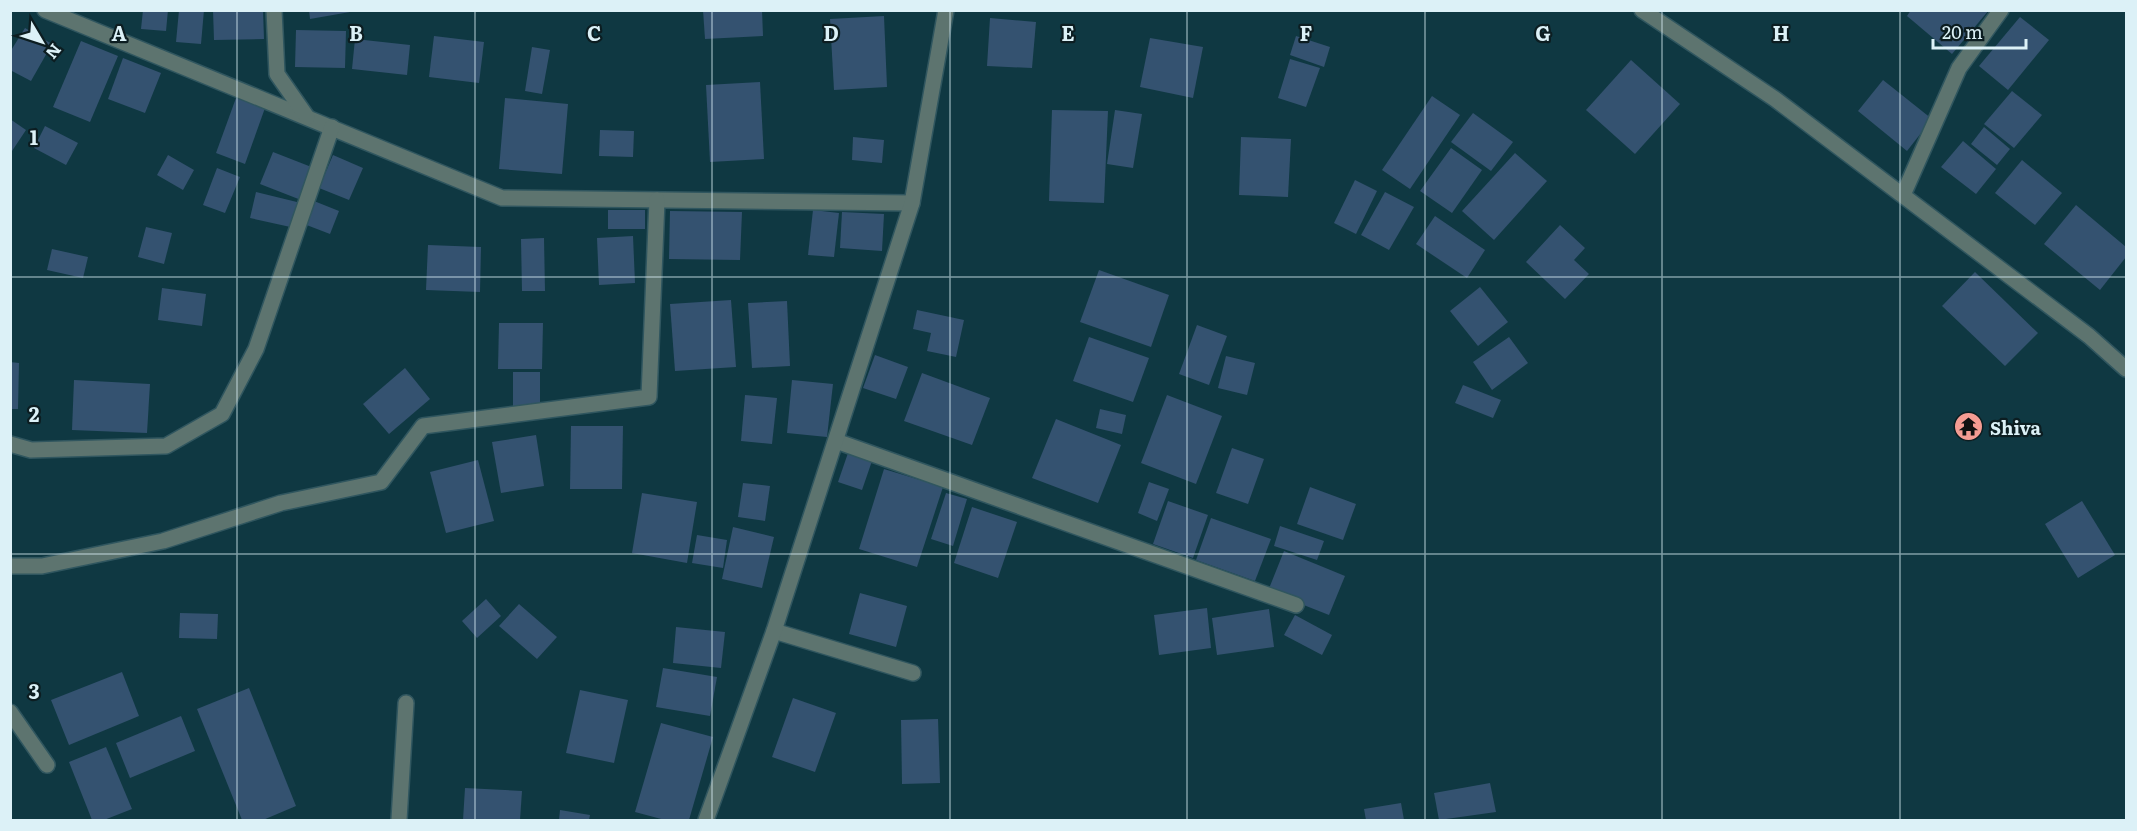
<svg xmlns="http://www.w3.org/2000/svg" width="2137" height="831" font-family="Literata,serif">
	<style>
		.building { fill: #345270 }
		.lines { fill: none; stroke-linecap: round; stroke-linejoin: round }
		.minor-casing { stroke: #30565f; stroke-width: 18 }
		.minor { stroke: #5d746f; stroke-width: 15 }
		.grid { fill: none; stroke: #dcf1f7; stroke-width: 1.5; stroke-opacity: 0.55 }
		.labels { text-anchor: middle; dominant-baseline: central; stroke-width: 4.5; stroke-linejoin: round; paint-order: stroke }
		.poi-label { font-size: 18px; font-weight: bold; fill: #dcf1f7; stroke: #0c1d21; text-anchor: start }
		.grid-label { font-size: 20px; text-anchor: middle; font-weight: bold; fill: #dcf1f7; stroke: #0c1d21; stroke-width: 4.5; stroke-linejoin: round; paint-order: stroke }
	</style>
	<rect width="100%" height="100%" fill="#0f3842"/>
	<!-- building -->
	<g class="building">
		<polygon points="143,10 168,10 166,31 141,29"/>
		<polygon points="179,10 204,10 201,44 176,42"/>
		<polygon points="213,10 263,10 264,39 214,40"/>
		<polygon points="309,10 350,10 350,12 310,19"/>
		<polygon points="703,10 762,10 763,36 705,39"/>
		<polygon points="1911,10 1989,10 1952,54 1907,16"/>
		<polygon points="884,16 887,87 834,90 830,19"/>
		<polygon points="2020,17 2049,40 2008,90 1979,66"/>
		<polygon points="990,18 1036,22 1032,68 987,66"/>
		<polygon points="25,28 52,44 31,81 10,70 10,52"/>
		<polygon points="296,30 346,31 345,68 295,67"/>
		<polygon points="434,36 484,42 479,83 429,77"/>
		<polygon points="1296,36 1330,47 1324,67 1290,55"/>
		<polygon points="1150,38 1203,47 1193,98 1140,87"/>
		<polygon points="355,39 410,45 407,75 352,69"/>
		<polygon points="81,41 118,56 90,122 53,107"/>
		<polygon points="532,47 550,50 542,94 525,91"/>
		<polygon points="123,58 161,73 145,113 108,99"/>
		<polygon points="1290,59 1320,68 1306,107 1278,98"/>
		<polygon points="1631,60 1680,104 1635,154 1586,110"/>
		<polygon points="1883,80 1932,119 1907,151 1858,111"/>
		<polygon points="760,82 764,159 710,162 706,85"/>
		<polygon points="2012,91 2042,115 2014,148 1984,124"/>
		<polygon points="1432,96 1460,115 1410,189 1382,170"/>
		<polygon points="236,98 265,108 245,164 216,153"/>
		<polygon points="505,98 568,104 562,174 499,169"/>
		<polygon points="1052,110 1108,111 1104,203 1049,201"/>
		<polygon points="1115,110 1142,114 1133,168 1107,164"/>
		<polygon points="1473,113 1513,142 1491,171 1451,142"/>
		<polygon points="10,119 26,130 10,154"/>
		<polygon points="45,126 78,143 66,165 34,148"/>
		<polygon points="1984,127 2010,149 1997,165 1971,144"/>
		<polygon points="600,130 634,131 633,157 599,156"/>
		<polygon points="853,137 884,140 882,163 852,160"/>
		<polygon points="1241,137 1291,139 1288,197 1239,195"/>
		<polygon points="1963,141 1996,169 1976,194 1941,167"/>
		<polygon points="1451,148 1482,170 1452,213 1420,191"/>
		<polygon points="273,152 314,168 301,200 260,184"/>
		<polygon points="1515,153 1547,181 1494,240 1462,211"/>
		<polygon points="168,155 194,170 183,190 157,175"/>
		<polygon points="333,155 363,168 349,200 319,188"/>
		<polygon points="2022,160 2062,193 2035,225 1995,193"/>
		<polygon points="217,168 240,177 225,213 203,205"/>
		<polygon points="1355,180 1377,191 1356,234 1334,223"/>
		<polygon points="256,192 301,203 295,228 250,218"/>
		<polygon points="1385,192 1414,207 1389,250 1361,235"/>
		<polygon points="314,201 339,211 330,234 304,224"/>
		<polygon points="2076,205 2126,247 2126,257 2100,290 2044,244"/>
		<rect x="608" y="210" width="37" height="19"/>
		<polygon points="813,210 839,213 834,257 808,255"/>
		<polygon points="670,211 742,212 740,260 669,259"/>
		<polygon points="842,212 884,214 882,251 840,248"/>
		<polygon points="1435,216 1485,250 1467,278 1416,244"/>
		<polygon points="1560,225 1585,248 1574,260 1589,274 1565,299 1526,262"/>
		<polygon points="146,227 172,233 164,264 138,257"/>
		<polygon points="633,236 635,283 599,285 597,238"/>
		<polygon points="544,238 545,291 522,291 521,239"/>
		<polygon points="428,245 481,247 480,292 426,290"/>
		<polygon points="52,249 88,257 83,278 47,270"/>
		<polygon points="1099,270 1169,295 1151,347 1080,322"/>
		<polygon points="1975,272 2038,333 2005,366 1942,306"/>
		<polygon points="1480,287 1508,322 1478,346 1450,311"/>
		<polygon points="162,288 206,294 202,326 158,320"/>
		<polygon points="731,300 736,367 675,371 670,304"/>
		<polygon points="787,301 790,366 752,368 748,303"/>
		<polygon points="917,310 964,320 956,357 927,351 931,333 913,329"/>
		<polygon points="499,323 543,323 542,369 498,369"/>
		<polygon points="1197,325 1227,336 1209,385 1179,374"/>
		<polygon points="1089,337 1149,358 1133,402 1073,381"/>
		<polygon points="1509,337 1528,363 1492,390 1473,362"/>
		<polygon points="875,355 908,367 896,399 863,388"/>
		<polygon points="1226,356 1255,363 1247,395 1218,388"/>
		<polygon points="10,362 19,363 18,409 10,409"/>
		<polygon points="405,368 430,399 389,434 363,404"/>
		<rect x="513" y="372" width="27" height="35"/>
		<polygon points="922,373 990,398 972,445 904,421"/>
		<polygon points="74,380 150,384 147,433 72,430"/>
		<polygon points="792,380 833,384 827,437 787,433"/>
		<polygon points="1463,385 1501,400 1493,418 1455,403"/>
		<polygon points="745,395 777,398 772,444 741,441"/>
		<polygon points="1167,395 1222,416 1196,484 1141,463"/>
		<polygon points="1100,409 1126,415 1122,434 1096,428"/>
		<polygon points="1056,419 1121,445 1098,503 1032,478"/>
		<polygon points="571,426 623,426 622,489 570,489"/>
		<polygon points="536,435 544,486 501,493 492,442"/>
		<polygon points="1232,448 1264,459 1248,504 1216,493"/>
		<polygon points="849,450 873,458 862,490 838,482"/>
		<polygon points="478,460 494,521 446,533 430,472"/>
		<polygon points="884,469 943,487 917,567 859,549"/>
		<polygon points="1149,482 1169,489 1157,521 1138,513"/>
		<polygon points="743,483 770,486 765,521 738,517"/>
		<polygon points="1310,487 1356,504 1343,540 1297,524"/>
		<polygon points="642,493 697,502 687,563 632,553"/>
		<polygon points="946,493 967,499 953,546 931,539"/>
		<polygon points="1168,501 1208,515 1193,558 1153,544"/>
		<polygon points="2082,501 2115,555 2078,578 2045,524"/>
		<polygon points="972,507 1017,522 998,578 954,563"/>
		<polygon points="1211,518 1271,539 1255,581 1196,560"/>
		<polygon points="1280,526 1324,541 1317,560 1274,546"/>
		<polygon points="733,527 774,537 762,588 722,579"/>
		<polygon points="697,535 727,540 723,568 692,563"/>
		<polygon points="1284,551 1345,576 1329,615 1268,591"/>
		<polygon points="860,593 907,606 896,647 849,634"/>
		<polygon points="486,599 501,616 477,638 462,621"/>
		<polygon points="519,604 557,637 537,659 499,626"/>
		<polygon points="1207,608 1211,648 1159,655 1154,615"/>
		<polygon points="1269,609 1274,647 1217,655 1212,618"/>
		<polygon points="180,613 218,614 217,639 179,638"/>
		<polygon points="1295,615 1332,635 1322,655 1284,635"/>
		<polygon points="676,627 725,632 721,668 673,663"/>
		<polygon points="663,668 717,677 710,716 656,707"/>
		<polygon points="122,672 139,716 69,745 51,700"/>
		<polygon points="249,688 296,806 263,820 242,820 197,709"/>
		<polygon points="580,690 628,700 614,763 566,753"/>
		<polygon points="793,698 836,713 815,772 772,757"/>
		<polygon points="181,716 195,751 130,778 116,743"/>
		<polygon points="938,719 940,783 902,784 901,720"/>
		<polygon points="661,723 713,737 689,820 665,820 635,812"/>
		<polygon points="106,747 132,809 104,820 92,820 69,762"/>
		<polygon points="1490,783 1496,812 1439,820 1434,793"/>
		<polygon points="465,788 522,791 520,820 463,820"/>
		<polygon points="1401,803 1404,820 1366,820 1364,809"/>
		<polygon points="560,810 590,815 589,820 559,820"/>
	</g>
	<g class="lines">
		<defs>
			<g id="minor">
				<polyline points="45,10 502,198 912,203"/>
				<polyline points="274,10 277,74 307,117"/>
				<polyline points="1642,10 1775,99 2089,336 2126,369"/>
				<polyline points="1903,195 1959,68 2001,10"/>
				<polyline points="836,441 1296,605"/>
				<polyline points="10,444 31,450 166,446 222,414 256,349 332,127"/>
				<polyline points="10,566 42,566 163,541 281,503 381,482 423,426 649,397 657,200"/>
				<polyline points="774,631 913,673"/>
				<polyline points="10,712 47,765"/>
				<polyline points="399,820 406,703"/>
				<polyline points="706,820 774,631 912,203 946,10"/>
			</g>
		</defs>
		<!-- minor casing -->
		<use href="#minor" class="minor-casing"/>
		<!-- minor -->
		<use href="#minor" class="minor"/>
	</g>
	<!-- grid -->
	<path class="grid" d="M 237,10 L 237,820M 475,10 L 475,820M 712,10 L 712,820M 950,10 L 950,820M 1187,10 L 1187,820M 1425,10 L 1425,820M 1662,10 L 1662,820M 1900,10 L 1900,820M 10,277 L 2126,277M 10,554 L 2126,554"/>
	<!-- icons -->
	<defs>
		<symbol id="temple-disc" viewBox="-11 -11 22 22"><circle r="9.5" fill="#f59c93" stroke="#0c1d21"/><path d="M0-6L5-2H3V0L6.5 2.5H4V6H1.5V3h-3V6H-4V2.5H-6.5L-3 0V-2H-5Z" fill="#111"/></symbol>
	</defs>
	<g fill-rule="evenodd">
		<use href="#temple-disc" x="1952" y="410" width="33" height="33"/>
	</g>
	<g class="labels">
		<!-- poi labels -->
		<g class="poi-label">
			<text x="1990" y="427">Shiva</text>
		</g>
	</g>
	<g class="grid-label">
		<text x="119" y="41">A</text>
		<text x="356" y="41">B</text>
		<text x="594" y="41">C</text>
		<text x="831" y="41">D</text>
		<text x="1068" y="41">E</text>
		<text x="1306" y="41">F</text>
		<text x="1543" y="41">G</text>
		<text x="1781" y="41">H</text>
		<text x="34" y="145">1</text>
		<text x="34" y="422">2</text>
		<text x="34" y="699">3</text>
	</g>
	<!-- border -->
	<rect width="2137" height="831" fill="none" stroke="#dcf1f7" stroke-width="24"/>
	<!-- north arrow -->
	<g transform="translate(42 42) rotate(129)" stroke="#0c1d21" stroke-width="4.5" paint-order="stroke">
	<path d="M0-4.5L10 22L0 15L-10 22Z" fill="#dcf1f7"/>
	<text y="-9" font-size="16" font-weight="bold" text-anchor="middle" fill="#dcf1f7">N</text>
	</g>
	<!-- scale -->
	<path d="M1933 39v9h93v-9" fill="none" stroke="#dcf1f7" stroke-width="3"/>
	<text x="1942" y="39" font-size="18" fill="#dcf1f7" stroke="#0c1d21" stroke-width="4.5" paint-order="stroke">20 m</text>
</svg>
